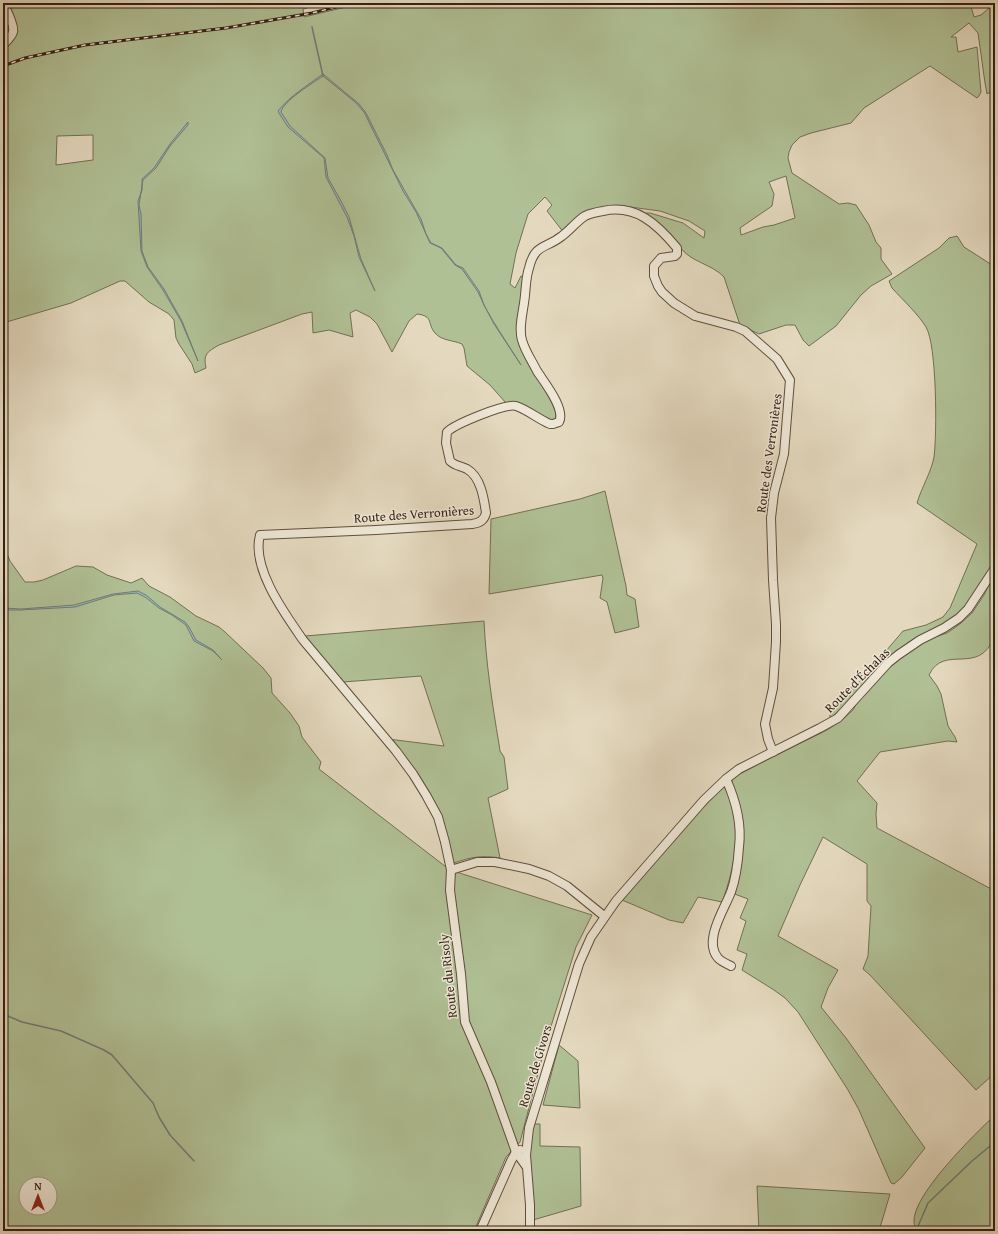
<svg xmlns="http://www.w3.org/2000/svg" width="998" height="1234" font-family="'Gentium Book Plus',serif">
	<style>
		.green { fill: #b0c095; stroke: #727054; fill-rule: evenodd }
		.water { fill: #99b8bb; stroke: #717b77 }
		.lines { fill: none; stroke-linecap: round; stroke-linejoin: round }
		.stream { stroke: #717b77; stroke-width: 1.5 }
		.minor-casing { stroke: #614e3d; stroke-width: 10 }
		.minor { stroke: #ede6d5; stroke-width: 8 }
		.rail-casing { stroke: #351f12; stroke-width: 3 }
		.rail { stroke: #ede6d5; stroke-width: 1.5; stroke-dasharray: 4.5; stroke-linecap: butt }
		.labels { text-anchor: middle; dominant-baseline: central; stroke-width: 3; stroke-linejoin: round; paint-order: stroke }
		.street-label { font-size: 13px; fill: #351f12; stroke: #ede6d5 }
	</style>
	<rect width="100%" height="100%" fill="#e4d9bf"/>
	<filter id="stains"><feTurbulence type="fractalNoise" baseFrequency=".005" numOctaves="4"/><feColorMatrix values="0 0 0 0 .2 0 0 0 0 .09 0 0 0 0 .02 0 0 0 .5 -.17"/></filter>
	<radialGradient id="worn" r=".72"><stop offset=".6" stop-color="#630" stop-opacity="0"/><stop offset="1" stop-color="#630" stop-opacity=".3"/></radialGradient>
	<!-- green -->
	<g class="green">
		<path d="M 3,3 L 325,3 L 303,9 L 304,17 L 363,3 L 970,3 L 974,17 L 981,15 L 995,3 L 995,92 L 994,90 L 987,94 L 985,83 L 978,33 L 969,23 L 951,37 L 956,37 L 958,52 L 977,47 L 981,92 L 979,96 L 977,98 L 930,66 L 864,108 L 851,123 L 811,133 L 800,137 L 792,145 L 789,152 L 788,158 L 792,173 L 839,204 L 848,203 L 856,205 L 869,225 L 876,242 L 881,248 L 881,259 L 892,274 L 871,286 L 861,295 L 836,326 L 809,346 L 803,340 L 795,325 L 786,325 L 759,334 L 740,325 L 724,277 C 712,264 690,262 680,247 L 644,215 L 646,213 L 650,213 L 683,223 L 704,238 L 705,231 L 689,221 L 660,211 L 630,207 L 615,207 L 596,209 L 564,233 L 547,211 L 552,205 L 545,197 L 528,214 L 516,253 L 510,284 L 515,288 L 521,276 L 524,277 C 521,293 521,308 518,323 L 556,407 L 556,419 L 551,420 L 520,404 L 506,403 L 490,385 L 467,366 L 464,348 L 462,344 C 453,340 442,341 435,333 C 427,324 434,316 417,314 L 409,321 L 392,352 L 377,324 L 370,317 L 356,310 L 350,313 L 353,337 L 329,330 L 313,333 L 312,312 L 302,314 L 219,345 C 207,352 203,354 206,368 L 195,373 L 192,364 L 179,344 L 176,338 L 174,320 L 169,314 L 149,302 L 125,281 L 120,281 L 71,303 L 3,323 ZM 93,135 L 93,160 L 56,165 L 57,136 ZM 786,176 L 795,218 L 774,225 L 763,227 L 741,235 L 740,228 L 772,206 L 774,194 L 769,182 Z"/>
		<path d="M 957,236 L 964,247 L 989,263 L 995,268 L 995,563 L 966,606 L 954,618 L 909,642 L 891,656 L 872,674 L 844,706 L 830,719 L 830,712 L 848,689 L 856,686 L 903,631 L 926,625 L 943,617 L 950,608 L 977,544 L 917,503 C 921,489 932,470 934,457 C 937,435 937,345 926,327 C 918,314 903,300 892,288 L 889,281 L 939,248 L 949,238 Z"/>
		<polygon points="605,491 626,586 627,595 635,599 639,627 615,633 607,602 600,598 603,578 602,575 489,594 491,519 580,499"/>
		<path d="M 3,544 L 10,561 L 25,582 L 34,582 L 43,580 L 76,566 L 93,567 L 107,575 L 131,583 L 142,578 L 149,586 L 170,597 L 196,616 L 219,627 L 225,632 L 263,668 L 271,678 L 272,693 L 290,713 L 299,726 L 302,737 L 321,762 L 319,769 L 450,870 L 592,915 L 576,947 L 547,1039 L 520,1142 L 506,1157 L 474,1231 L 3,1231 ZM 26,1184 L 50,1184 L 50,1208 L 26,1208 Z"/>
		<path d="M 995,572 C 995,588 995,603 995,619 C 995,624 996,632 994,637 C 979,677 944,643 929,675 L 937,686 L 941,694 L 948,726 L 955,737 L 957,742 L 948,741 L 880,752 L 857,781 L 877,803 L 876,814 L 877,828 L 995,891 L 995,1073 L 976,1090 L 870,975 L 863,969 L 868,956 L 871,906 L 867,901 L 867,864 L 823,837 L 800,885 L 778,936 L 838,970 L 828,988 L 821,1007 L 846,1038 L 925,1148 L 902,1177 L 894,1184 L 891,1183 L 859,1110 L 848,1090 L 798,1012 L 785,998 L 774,990 L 742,970 L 747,954 L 737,950 L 746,921 L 740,918 L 748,899 L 732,893 L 739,867 L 732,780 L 736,776 L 772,757 L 827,730 L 841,721 L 853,710 L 858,701 L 885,670 L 920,642 L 947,633 L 960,624 L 972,613 L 984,595 Z"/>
		<path d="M 484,621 C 486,663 492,703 499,744 L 500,751 L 504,757 L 508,789 L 488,798 L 500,858 C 482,855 471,857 454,863 L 452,861 L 442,823 L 388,739 L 444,746 L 421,676 L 343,682 L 305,636 Z"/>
		<path d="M 724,787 C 746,816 734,871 722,902 L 698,897 L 683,923 L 669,920 L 622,900 L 687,825 L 715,795 Z"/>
		<polygon points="559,1045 578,1061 580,1108 543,1105"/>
		<path d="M 995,1115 L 995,1231 L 916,1231 C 916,1228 914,1225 914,1222 C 912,1195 976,1133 995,1115 Z"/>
		<polygon points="533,1124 540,1124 540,1146 580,1147 581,1206 533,1220 529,1165"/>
		<polygon points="757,1186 890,1194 879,1231 759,1231"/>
	</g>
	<!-- water -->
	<g class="water">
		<path d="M 323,74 L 359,104 L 366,113 L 387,155 L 393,170 L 421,219 L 426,234 L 431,243 L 442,248 L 456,265 L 463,268 L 479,291 L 484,305 L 493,321 L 521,365 L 494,324 L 484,305 L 478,292 L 462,269 L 455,265 L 441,248 L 430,243 L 416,212 L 403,191 L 364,112 L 355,102 L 323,76 C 313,83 283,101 281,112 L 290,126 L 325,158 L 328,178 L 341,201 L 349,217 L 361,259 L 375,291 L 359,257 L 354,236 L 347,217 L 326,177 L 324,158 L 288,127 L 279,113 L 278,111 C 290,96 308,85 323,74 Z"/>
		<polygon points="188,122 188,125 170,146 156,168 143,180 139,205 141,214 142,251 148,267 164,289 182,321 198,361 181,321 163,290 147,267 141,251 138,201 142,190 142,179 154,168 170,144"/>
		<polygon points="138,591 146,595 160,607 185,622 189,627 196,640 213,650 222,660 213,651 194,641 186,625 172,615 159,608 145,597 137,593 114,595 75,607 20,610 3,610 3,608 21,609 74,605 113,594"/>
	</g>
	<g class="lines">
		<!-- stream -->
		<g class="stream">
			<polyline points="8,3 10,6 12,12"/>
			<polyline points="306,3 307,7"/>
			<polyline points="312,27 323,76"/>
			<polyline points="3,1014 22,1022 61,1031 104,1050 112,1055 153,1103 159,1117 170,1135 194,1161"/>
			<polyline points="916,1231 928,1203 972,1161 995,1142"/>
		</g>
		<defs>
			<g id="minor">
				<path d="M 3,3 C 6,9 15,25 13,32 C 12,36 6,42 3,45"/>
				<path d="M 726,779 C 736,801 742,823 739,847 C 738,862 736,878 731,892 C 724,910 703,941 718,958 C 722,962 727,964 731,966"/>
				<polyline points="451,870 477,862 495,862 529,869 549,876 567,886 604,916"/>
				<path d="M 526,1166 L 516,1152 L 491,1082 L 465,1022 L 461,974 L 450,890 L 451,870 L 445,842 L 438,817 L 426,795 L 413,774 L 396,751 L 303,640 C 285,614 251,568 260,535 L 376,530 L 472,524 C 479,523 484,521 486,513 C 484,499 481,477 467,469 C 461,466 455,466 450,461 L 446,443 L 447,432 C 455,424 506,403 516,406 C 528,410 538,419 550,424 L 553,424 L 559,422 C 566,409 544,382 537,371 C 532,361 525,351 522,340 C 518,327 524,309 525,295 C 526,286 526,277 529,268 C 535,243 546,249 562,236 C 570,230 577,221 585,216 C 591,213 597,212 603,211 C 636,204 657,224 677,248 L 677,254 L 675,256 L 661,258 L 654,266 L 654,276 L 658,286 L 662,292 L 674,303 L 695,316 L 736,327 L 745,331 L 777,359 L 790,380 L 784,454 L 774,493 L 771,518 L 773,580 L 776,624 L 776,642 L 773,688 L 765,724 L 768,739 L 773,752"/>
				<polyline points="480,1231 511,1161 516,1152 520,1150"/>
				<polyline points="530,1231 530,1205 526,1155 529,1128 579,964 591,937 616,901 704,800 726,779 739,769 820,728 838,718 888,663 898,655 920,640 944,628 959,618 968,609 995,568"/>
			</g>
		</defs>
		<!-- minor casing -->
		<use href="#minor" class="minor-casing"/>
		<!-- minor -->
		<use href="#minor" class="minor"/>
		<defs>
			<polyline id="rail" points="3,66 25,58 85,45 226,28 312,13 352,3"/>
		</defs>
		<!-- rail casing -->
		<use href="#rail" class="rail-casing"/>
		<!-- rail -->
		<use href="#rail" class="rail"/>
	</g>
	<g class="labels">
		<!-- street labels -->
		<g class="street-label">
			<text transform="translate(769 453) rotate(-82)">Route des Verronières</text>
			<text transform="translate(414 514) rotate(-4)">Route des Verronières</text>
			<text transform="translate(857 680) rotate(-45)">Route d'Échalas</text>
			<text transform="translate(448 976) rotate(-96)">Route du Risoly</text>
			<text transform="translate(535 1066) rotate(-73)">Route de Givors</text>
		</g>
	</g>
	<!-- margin -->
	<rect width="998" height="1234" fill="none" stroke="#e4d9bf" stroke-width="16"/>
	<rect x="4" y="4" width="990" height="1226" fill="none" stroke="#351f12" stroke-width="2"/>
	<rect x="8" y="8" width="982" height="1218" fill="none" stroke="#351f12"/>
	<!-- north arrow -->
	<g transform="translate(38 1196)"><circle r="19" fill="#ede6d5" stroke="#a39687"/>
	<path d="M0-3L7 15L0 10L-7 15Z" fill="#8f2418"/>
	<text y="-6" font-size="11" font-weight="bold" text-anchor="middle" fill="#351f12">N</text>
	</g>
	<rect width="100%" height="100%" filter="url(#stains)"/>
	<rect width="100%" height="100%" fill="url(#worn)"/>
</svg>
